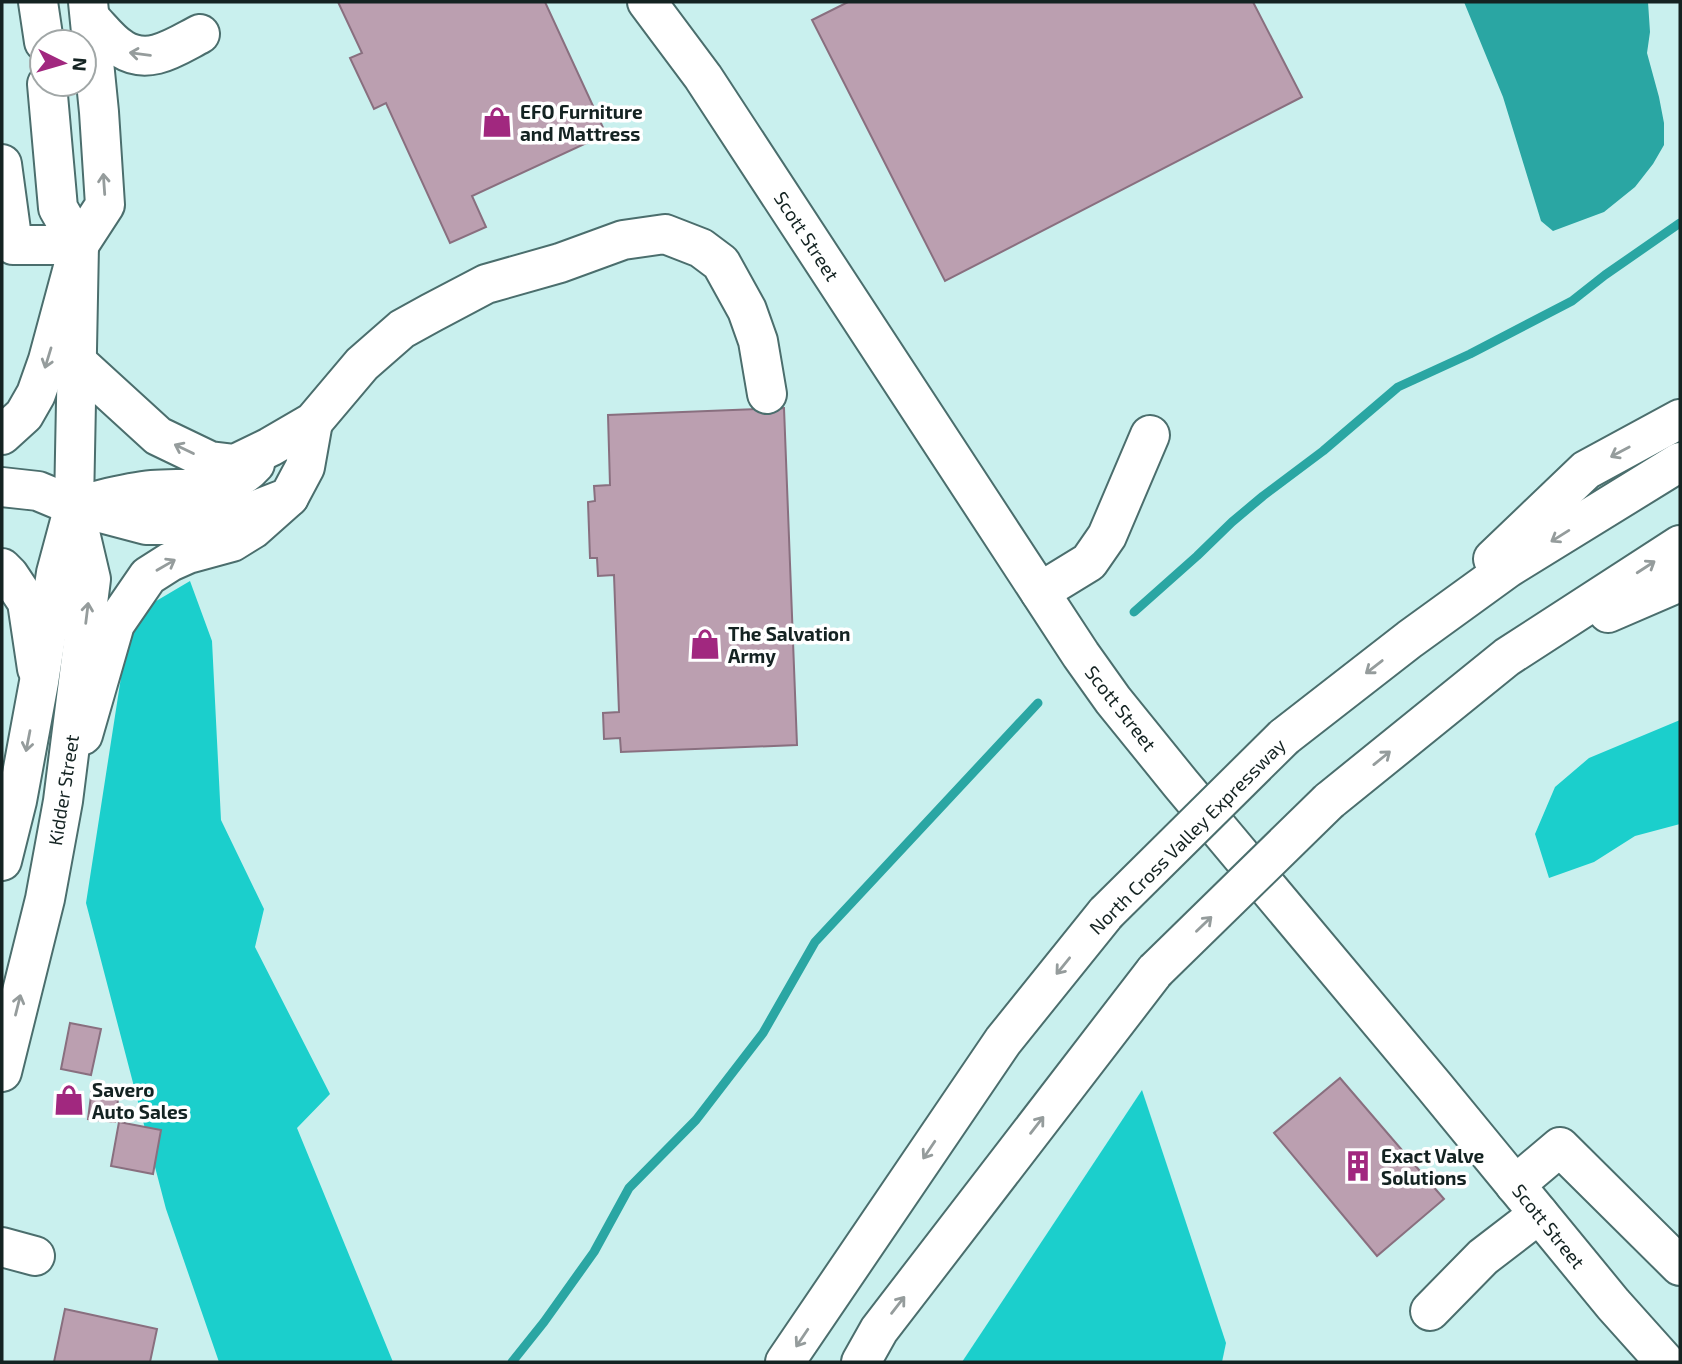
<svg xmlns="http://www.w3.org/2000/svg" width="1682" height="1364" font-family="'Exo 2',sans-serif">
	<style>
		.forest { fill: #1bcfcc }
		.water { fill: #2aa6a3 }
		.lines { fill: none; stroke-linecap: round; stroke-linejoin: round }
		.stream { stroke: #2aa6a3; stroke-width: 9 }
		.building { fill: #bb9fb0; stroke: #896f7f; stroke-width: 2 }
		.minor-casing { stroke: #4b6e6d; stroke-width: 42 }
		.major-casing { stroke: #4b6e6d; stroke-width: 42 }
		.highway-casing { stroke: #4b6e6d; stroke-width: 42 }
		.minor { stroke: #fff; stroke-width: 38 }
		.major { stroke: #fff; stroke-width: 38 }
		.highway { stroke: #fff; stroke-width: 38 }
		.highway-bridge-casing { stroke: #4b6e6d; stroke-width: 42; stroke-linecap: butt }
		.highway-bridge { stroke: #fff; stroke-width: 38 }
		.oneway { stroke: #959c9c }
		.labels { text-anchor: middle; dominant-baseline: central; stroke-width: 7; stroke-linejoin: round; paint-order: stroke }
		.poi-label { font-size: 19px; font-weight: bold; fill: #142322; stroke: #fff; text-anchor: start }
		.street-label { font-size: 19px; fill: #142322; stroke: #fff }
	</style>
	<rect width="100%" height="100%" fill="#c9f0ee"/>
	<!-- forest -->
	<g class="forest">
		<polygon points="190,581 212,641 221,820 264,909 255,947 330,1094 297,1128 393,1362 219,1362 166,1209 86,903 126,645 146,607"/>
		<polygon points="1680,720 1680,824 1635,836 1594,862 1549,878 1535,834 1555,787 1589,758"/>
		<polygon points="1142,1090 1226,1343 1222,1362 962,1362"/>
	</g>
	<!-- water -->
	<polygon class="water" points="1464,2 1648,2 1650,32 1647,53 1659,97 1664,123 1664,145 1653,164 1635,187 1604,212 1553,231 1541,221 1503,97"/>
	<g class="lines">
		<!-- stream -->
		<g class="stream">
			<polyline points="1134,612 1197,556 1232,522 1263,496 1323,451 1398,387 1470,354 1572,301 1605,275 1680,223"/>
			<polyline points="512,1362 544,1322 594,1252 629,1188 696,1120 763,1033 815,942 1038,703"/>
		</g>
	</g>
	<!-- building -->
	<g class="building">
		<polygon points="338,2 545,2 606,134 472,196 486,227 450,243 386,103 374,109 350,58 362,53"/>
		<polygon points="848,2 1253,2 1302,97 945,281 812,20"/>
		<polygon points="784,408 797,745 621,752 620,738 604,739 603,713 619,712 614,575 598,576 597,558 590,558 588,502 595,501 594,486 610,485 608,415"/>
		<polygon points="70,1023 101,1029 91,1075 61,1069"/>
		<polygon points="1340,1078 1444,1199 1377,1256 1274,1133"/>
		<polygon points="92,1088 119,1092 115,1122 88,1119"/>
		<polygon points="119,1122 161,1130 153,1174 111,1166"/>
		<polygon points="65,1309 157,1329 150,1362 54,1362"/>
	</g>
	<g class="lines">
		<defs>
			<g id="minor">
				<polyline points="647,2 703,77 1081,655 1113,700 1181,784 1434,1086 1613,1304 1665,1362"/>
				<path d="M 90,18 C 100,28 110,42 122,49 C 149,66 175,47 200,34"/>
				<polyline points="2,164 13,245 79,245 48,360 36,394 24,415 2,435"/>
				<polyline points="77,362 158,436 210,461 235,464 270,447 313,422 362,364 402,329 431,313 486,284 560,263 623,240 665,234 701,248 721,263 747,310 758,341 767,394"/>
				<polyline points="2,487 38,491 74,506 146,525 182,525 206,523 253,511 289,497 305,467 313,422"/>
				<path d="M 82,504 C 105,499 129,492 152,490 C 189,487 228,495 255,464"/>
				<polyline points="2,568 9,575 27,602 37,669"/>
				<polyline points="1040,592 1089,562 1107,536 1150,435"/>
				<polyline points="83,735 115,624 148,576 170,562 188,554 232,542 253,529 289,497"/>
				<polyline points="1515,1185 1560,1147 1680,1266"/>
				<polyline points="2,1247 35,1256"/>
				<polyline points="1430,1311 1483,1257 1539,1214"/>
			</g>
			<g id="major">
				<polyline points="38,2 44,42"/>
				<polyline points="79,245 105,205 99,112 88,2"/>
				<polyline points="2,861 17,801 39,682 56,573 74,506 79,245 58,208 47,84"/>
				<polyline points="2,1072 45,899 63,801 91,579 75,511"/>
			</g>
			<g id="highway">
				<polyline points="1493,559 1586,470 1680,419"/>
				<polyline points="1608,613 1680,582"/>
				<polyline points="1284,737 1410,639 1508,568 1680,462"/>
				<polyline points="1329,801 1507,657 1680,545"/>
				<polyline points="785,1362 1003,1041 1106,913"/>
				<polyline points="861,1362 879,1330 1155,971"/>
			</g>
		</defs>
		<!-- minor casing -->
		<use href="#minor" class="minor-casing"/>
		<!-- major casing -->
		<use href="#major" class="major-casing"/>
		<!-- highway casing -->
		<use href="#highway" class="highway-casing"/>
		<!-- minor -->
		<use href="#minor" class="minor"/>
		<!-- major -->
		<use href="#major" class="major"/>
		<!-- highway -->
		<use href="#highway" class="highway"/>
		<defs>
			<g id="highway-bridge">
				<polyline points="1106,913 1284,737"/>
				<polyline points="1155,971 1329,801"/>
			</g>
		</defs>
		<!-- highway-bridge casing -->
		<use href="#highway-bridge" class="highway-bridge-casing"/>
		<!-- highway-bridge -->
		<use href="#highway-bridge" class="highway-bridge"/>
	</g>
	<!-- one-way arrows -->
	<defs><path id="oneway-shaft" d="M-6 0H5M1.5-3L5.5 0L1.5 3" fill="none" stroke-width="1.6" stroke-linecap="round" stroke-linejoin="round" transform="scale(1.75)"/></defs>
	<g class="oneway">
		<use href="#oneway-shaft" transform="translate(140 54) rotate(-173)"/>
		<use href="#oneway-shaft" transform="translate(104 184) rotate(-94)"/>
		<use href="#oneway-shaft" transform="translate(48 358) rotate(107)"/>
		<use href="#oneway-shaft" transform="translate(184 449) rotate(-154)"/>
		<use href="#oneway-shaft" transform="translate(1620 452) rotate(152)"/>
		<use href="#oneway-shaft" transform="translate(1560 536) rotate(148)"/>
		<use href="#oneway-shaft" transform="translate(166 565) rotate(-30)"/>
		<use href="#oneway-shaft" transform="translate(1646 567) rotate(-33)"/>
		<use href="#oneway-shaft" transform="translate(87 613) rotate(-83)"/>
		<use href="#oneway-shaft" transform="translate(1374 667) rotate(142)"/>
		<use href="#oneway-shaft" transform="translate(28 741) rotate(101)"/>
		<use href="#oneway-shaft" transform="translate(1382 758) rotate(-39)"/>
		<use href="#oneway-shaft" transform="translate(1204 924) rotate(-44)"/>
		<use href="#oneway-shaft" transform="translate(1063 966) rotate(129)"/>
		<use href="#oneway-shaft" transform="translate(18 1005) rotate(-76)"/>
		<use href="#oneway-shaft" transform="translate(1037 1125) rotate(-52)"/>
		<use href="#oneway-shaft" transform="translate(929 1150) rotate(124)"/>
		<use href="#oneway-shaft" transform="translate(898 1305) rotate(-52)"/>
		<use href="#oneway-shaft" transform="translate(802 1338) rotate(124)"/>
	</g>
	<!-- icons -->
	<defs>
		<symbol id="shop-bare" viewBox="-9 -9 18 18"><path d="M-5-2.5h2.3a2.7 3.5 0 0 1 5.4 0H5L5.5 6h-11ZM-1.5-2.5h3a1.5 2.3 0 0 0-3 0Z" fill="#a1287f" stroke="#fff" stroke-width="2.5" paint-order="stroke"/></symbol>
		<symbol id="building-bare" viewBox="-9 -9 18 18"><path d="M-4-6H4V6H1V3H-1V6H-4ZM-2.5-4.3h1.7v1.8h-1.7ZM.8-4.3h1.7v1.8H.8ZM-2.5-1h1.7V.8h-1.7ZM.8-1h1.7V.8H.8Z" fill="#a1287f" stroke="#fff" stroke-width="2.5" paint-order="stroke"/></symbol>
	</defs>
	<g fill-rule="evenodd">
		<use href="#shop-bare" x="475" y="100" width="44" height="44"/>
		<use href="#shop-bare" x="683" y="622" width="44" height="44"/>
		<use href="#shop-bare" x="47" y="1078" width="44" height="44"/>
		<use href="#building-bare" x="1336" y="1144" width="44" height="44"/>
	</g>
	<g class="labels">
		<!-- poi labels -->
		<g class="poi-label">
			<text x="520" y="111">EFO Furniture<tspan x="520" dy="22">and Mattress</tspan></text>
			<text x="728" y="633">The Salvation<tspan x="728" dy="22">Army</tspan></text>
			<text x="92" y="1089">Savero<tspan x="92" dy="22">Auto Sales</tspan></text>
			<text x="1381" y="1155">Exact Valve<tspan x="1381" dy="22">Solutions</tspan></text>
		</g>
		<!-- street labels -->
		<g class="street-label">
			<text transform="translate(807 236) rotate(57)">Scott Street</text>
			<text transform="translate(1121 708) rotate(52)">Scott Street</text>
			<text transform="translate(63 790) rotate(-81)">Kidder Street</text>
			<text transform="translate(1187 836) rotate(-45)">North Cross Valley Expressway</text>
			<text transform="translate(1549 1226) rotate(51)">Scott Street</text>
		</g>
	</g>
	<!-- border -->
	<rect width="1682" height="1364" fill="none" stroke="#142322" stroke-width="7"/>
	<!-- north arrow -->
	<g transform="translate(63 63) rotate(95)"><circle r="33" fill="#ffffff" stroke="#a1a7a7" stroke-width="2"/>
	<path d="M0-5L12 26L0 18L-12 26Z" fill="#a1287f"/>
	<text y="-10" font-size="19" font-weight="bold" text-anchor="middle" fill="#142322">N</text>
	</g>
</svg>
